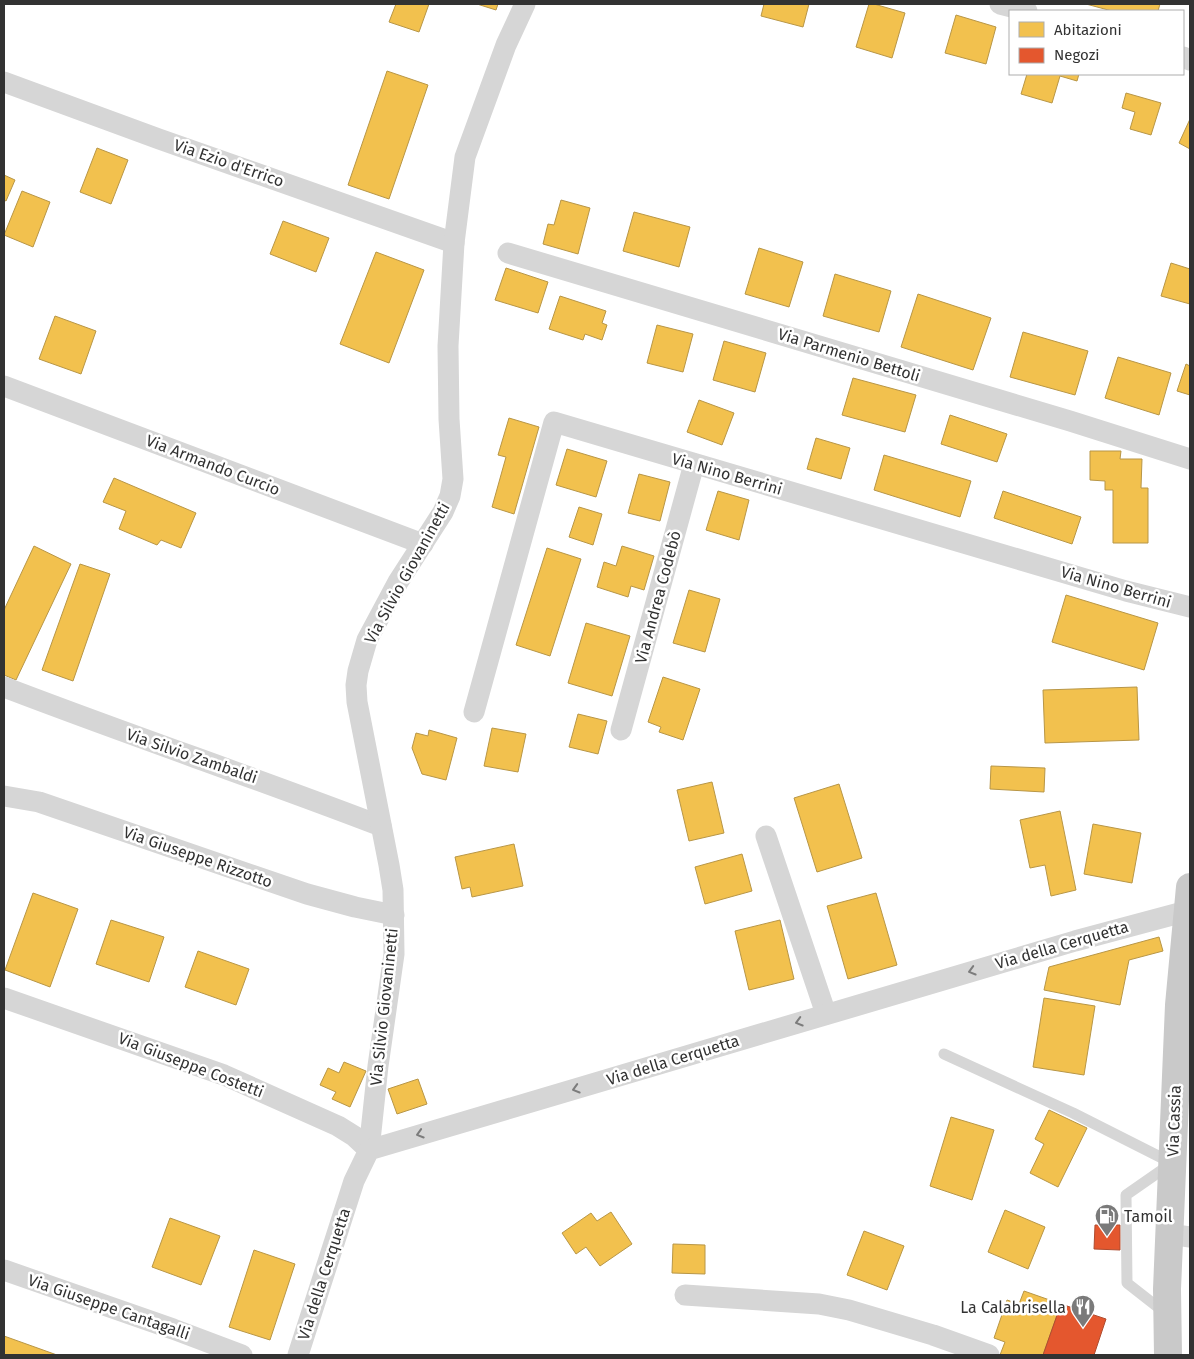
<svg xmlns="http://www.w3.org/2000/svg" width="1194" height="1359" font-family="'Fira Sans',sans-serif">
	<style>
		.homes { fill: #f2c14e; stroke: #b89646 }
		.shops { fill: #e4572e; stroke: #af4c2f }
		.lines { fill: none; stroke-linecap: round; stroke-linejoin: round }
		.service { stroke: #d6d6d6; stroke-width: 11 }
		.minor { stroke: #d6d6d6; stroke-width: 21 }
		.primary { stroke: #c9c9c9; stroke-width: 28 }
		.oneway { stroke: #7c7c7c }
		.labels { text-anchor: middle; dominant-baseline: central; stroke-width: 5; stroke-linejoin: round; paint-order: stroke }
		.street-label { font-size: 16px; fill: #323232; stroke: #fff }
		.poi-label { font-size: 16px; fill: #323232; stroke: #fff; text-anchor: start }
	</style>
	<rect width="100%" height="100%" fill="#fff"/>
	<!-- homes -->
	<g class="homes">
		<polygon points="396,4 429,4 419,32 389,22"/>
		<polygon points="477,4 498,4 496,10"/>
		<polygon points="764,4 809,4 803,27 761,16"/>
		<polygon points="869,4 874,4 905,13 892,58 856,47"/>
		<polygon points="1086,4 1160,4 1158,11 1112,11"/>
		<polygon points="956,15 996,27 986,64 945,53"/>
		<polygon points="387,71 428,85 389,199 348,185"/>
		<polygon points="1027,74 1079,74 1077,81 1060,76 1052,103 1021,94"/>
		<polygon points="1126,93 1161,103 1151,135 1130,129 1135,112 1122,108"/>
		<polygon points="1190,119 1190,149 1179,143"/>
		<polygon points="97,148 128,160 111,204 80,192"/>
		<polygon points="4,175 15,180 6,201 4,200"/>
		<polygon points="22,191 50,202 33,247 4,235"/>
		<polygon points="561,200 590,208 578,254 543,244 548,224 554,225"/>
		<polygon points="634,212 690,227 679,267 623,251"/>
		<polygon points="283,221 329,238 316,272 270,254"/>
		<polygon points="759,248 803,262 789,307 745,294"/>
		<polygon points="376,252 424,270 389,363 340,344"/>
		<polygon points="1171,263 1190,269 1190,304 1161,296"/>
		<polygon points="506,268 548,282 538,313 495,300"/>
		<polygon points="835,274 891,291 879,332 823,316"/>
		<polygon points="918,294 991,318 973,370 901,347"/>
		<polygon points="560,296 606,311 602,323 607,325 602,340 585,334 583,340 549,329"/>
		<polygon points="55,316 96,331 81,374 39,359"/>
		<polygon points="657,325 693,334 683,372 647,363"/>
		<polygon points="1023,332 1088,351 1075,395 1010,377"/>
		<polygon points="724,341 766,353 755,392 713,380"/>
		<polygon points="1118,357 1171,373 1159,415 1105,398"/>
		<polygon points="1186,364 1190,366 1190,395 1177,391"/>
		<polygon points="853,378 916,395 905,432 842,415"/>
		<polygon points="699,400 734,413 722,445 687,432"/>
		<polygon points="950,415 1007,434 997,462 941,444"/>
		<polygon points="509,418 539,427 514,514 492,507 506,457 498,455"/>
		<polygon points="816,438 850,448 841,479 807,469"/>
		<polygon points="567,449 607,461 596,497 556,485"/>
		<polygon points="1090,451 1121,451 1120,459 1142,459 1141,488 1148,488 1148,543 1113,543 1113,490 1105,490 1105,481 1090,480"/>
		<polygon points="884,455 971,481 960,517 874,490"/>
		<polygon points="639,474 670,482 660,521 628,513"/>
		<polygon points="114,478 196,513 181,548 161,540 157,545 119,529 126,511 103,502"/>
		<polygon points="718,491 749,500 739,540 706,530"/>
		<polygon points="1003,491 1081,517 1072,544 994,518"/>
		<polygon points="579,507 602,514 593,545 569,537"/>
		<polygon points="34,546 71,564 16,680 4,675 4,610"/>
		<polygon points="622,546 654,556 644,590 631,586 628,597 597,587 604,562 616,566"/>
		<polygon points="547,548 581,559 550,656 516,645"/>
		<polygon points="80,564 110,574 73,681 42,670"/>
		<polygon points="689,590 720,599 705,652 673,643"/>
		<polygon points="1066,595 1158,623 1144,670 1052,642"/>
		<polygon points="586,623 630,636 612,696 568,683"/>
		<polygon points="663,677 700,689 683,740 659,732 661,727 648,722"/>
		<polygon points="1137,687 1139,740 1045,743 1043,690"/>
		<polygon points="578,714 607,721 598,754 569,747"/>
		<polygon points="492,728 526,734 518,772 484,766"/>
		<polygon points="429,730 457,738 446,780 422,774 412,748 416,733 428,736"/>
		<polygon points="991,766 1045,768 1044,792 990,789"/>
		<polygon points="712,782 724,833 689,841 677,790"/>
		<polygon points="839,784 862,858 817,872 794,798"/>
		<polygon points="1060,811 1076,890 1051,896 1045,865 1030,868 1020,820"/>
		<polygon points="1093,824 1141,833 1132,883 1084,874"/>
		<polygon points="514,844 523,886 472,897 470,887 462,889 455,857"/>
		<polygon points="742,854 752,891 705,904 695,867"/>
		<polygon points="33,893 78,909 50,987 5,970"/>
		<polygon points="876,893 897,965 848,979 827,906"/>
		<polygon points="111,920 164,937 149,982 96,964"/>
		<polygon points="780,920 794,979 749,990 735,931"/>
		<polygon points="1159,937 1163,951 1129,960 1120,1005 1044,990 1049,967"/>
		<polygon points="198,951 249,969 236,1005 185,987"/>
		<polygon points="1044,998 1095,1006 1084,1075 1033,1067"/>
		<polygon points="344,1062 366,1071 350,1107 332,1099 336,1092 320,1085 328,1068 339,1073"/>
		<polygon points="418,1079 427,1104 397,1114 388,1089"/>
		<polygon points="1049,1110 1087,1128 1058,1187 1030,1173 1044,1144 1035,1139"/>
		<polygon points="951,1117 994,1130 972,1200 930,1186"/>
		<polygon points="1005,1210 1045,1227 1028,1269 988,1252"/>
		<polygon points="611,1212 632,1244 600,1266 586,1247 576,1254 562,1233 591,1213 597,1221"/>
		<polygon points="170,1218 220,1236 201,1285 152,1267"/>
		<polygon points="864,1231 904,1246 887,1290 847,1275"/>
		<polygon points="673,1244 705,1245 705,1274 672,1273"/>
		<polygon points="254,1250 295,1264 270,1340 229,1327"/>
		<polygon points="1024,1291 1061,1304 1043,1355 1000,1355 1005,1342 994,1338 1007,1300 1019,1304"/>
		<polygon points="4,1336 57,1355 4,1355"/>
	</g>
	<!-- shops -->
	<g class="shops">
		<polygon points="1095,1225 1120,1225 1120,1250 1094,1249"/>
		<polygon points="1061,1304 1106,1319 1094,1355 1043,1355"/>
	</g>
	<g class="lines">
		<!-- service -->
		<polyline class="service" points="944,1054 1073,1113 1172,1163 1126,1195 1127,1283 1164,1312"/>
		<!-- minor -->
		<g class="minor">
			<polyline points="1000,4 1027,11"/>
			<polyline points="1183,57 1190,60"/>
			<polyline points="4,82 159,139 454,243"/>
			<polyline points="508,253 1070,421 1190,459"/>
			<polyline points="4,386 423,544"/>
			<path d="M 4,687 C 129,735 256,778 381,826"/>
			<polyline points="474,712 554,422 1126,591 1190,607"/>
			<polyline points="621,730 694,464"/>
			<polyline points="4,796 39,802 307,894 355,907 394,915"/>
			<polyline points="766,836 826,1014"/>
			<polyline points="4,998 224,1075 338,1126 354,1136 369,1150"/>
			<polyline points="369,1150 378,1066 394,954 393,890 389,865 357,702 356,685 358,671 367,640 398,582 443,512 450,496 453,479 449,419 448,346 454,243 465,157 506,45 525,4"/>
			<polyline points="1169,1234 1190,1237"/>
			<polyline points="4,1270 173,1329 242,1355"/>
			<polyline points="685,1295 819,1304 849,1310 933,1335 989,1355"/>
			<polyline points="298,1355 354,1181 369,1150 1075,941 1187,911"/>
		</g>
		<!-- primary -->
		<polyline class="primary" points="1168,1355 1167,1289 1179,1005 1190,887"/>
	</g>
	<!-- one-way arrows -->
	<defs><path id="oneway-chevron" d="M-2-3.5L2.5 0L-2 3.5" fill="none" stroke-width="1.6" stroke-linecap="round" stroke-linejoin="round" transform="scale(1.25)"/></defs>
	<g class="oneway">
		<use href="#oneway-chevron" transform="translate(972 971) rotate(164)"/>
		<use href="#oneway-chevron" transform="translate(799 1022) rotate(164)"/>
		<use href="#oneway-chevron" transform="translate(576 1089) rotate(164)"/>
		<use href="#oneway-chevron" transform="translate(420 1134) rotate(163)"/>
	</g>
	<!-- icons -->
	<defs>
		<symbol id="fuel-pin" viewBox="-11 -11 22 30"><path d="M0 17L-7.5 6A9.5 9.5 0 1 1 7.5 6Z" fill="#7a7a7a" stroke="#fff"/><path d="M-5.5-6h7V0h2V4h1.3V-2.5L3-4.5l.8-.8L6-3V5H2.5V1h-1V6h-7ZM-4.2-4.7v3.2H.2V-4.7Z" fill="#fff"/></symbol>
		<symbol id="restaurant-pin" viewBox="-11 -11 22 30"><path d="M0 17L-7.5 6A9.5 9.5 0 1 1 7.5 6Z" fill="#7a7a7a" stroke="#fff"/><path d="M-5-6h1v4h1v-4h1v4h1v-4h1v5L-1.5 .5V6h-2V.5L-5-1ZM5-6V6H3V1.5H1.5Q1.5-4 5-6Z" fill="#fff"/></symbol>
	</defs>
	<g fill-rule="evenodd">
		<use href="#fuel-pin" x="1093" y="1202" width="28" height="38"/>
		<use href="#restaurant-pin" x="1069" y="1293" width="28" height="38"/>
	</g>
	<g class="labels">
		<!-- street labels -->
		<g class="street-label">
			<text transform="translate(229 163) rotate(19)">Via Ezio d'Errico</text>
			<text transform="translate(849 355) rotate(17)">Via Parmenio Bettoli</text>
			<text transform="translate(213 465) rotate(21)">Via Armando Curcio</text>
			<text transform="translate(727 474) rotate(16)">Via Nino Berrini</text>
			<text transform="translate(407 573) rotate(-61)">Via Silvio Giovaninetti</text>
			<text transform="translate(1116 587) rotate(16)">Via Nino Berrini</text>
			<text transform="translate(658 597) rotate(-75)">Via Andrea Codebò</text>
			<text transform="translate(192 756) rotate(19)">Via Silvio Zambaldi</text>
			<text transform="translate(198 857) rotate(19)">Via Giuseppe Rizzotto</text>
			<text transform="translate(1062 945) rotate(-16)">Via della Cerquetta</text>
			<text transform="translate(384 1007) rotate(-84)">Via Silvio Giovaninetti</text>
			<text transform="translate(673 1060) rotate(-17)">Via della Cerquetta</text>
			<text transform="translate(191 1065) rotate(21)">Via Giuseppe Costetti</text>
			<text transform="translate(1174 1121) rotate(-88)">Via Cassia</text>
			<text transform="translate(324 1274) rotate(-72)">Via della Cerquetta</text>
			<text transform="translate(109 1307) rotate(19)">Via Giuseppe Cantagalli</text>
		</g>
		<!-- poi labels -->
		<g class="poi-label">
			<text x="1124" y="1216">Tamoil</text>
			<text x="1066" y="1307" text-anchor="end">La Calabrisella</text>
		</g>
	</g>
	<!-- border -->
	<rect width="1194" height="1359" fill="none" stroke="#323232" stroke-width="10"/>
	<!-- legend -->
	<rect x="1009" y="10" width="175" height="65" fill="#ffffff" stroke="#adadad"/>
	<rect x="1019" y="22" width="25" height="15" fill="#f2c14e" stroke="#adadad"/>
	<text x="1054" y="35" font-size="15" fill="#323232">Abitazioni</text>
	<rect x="1019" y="48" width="25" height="15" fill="#e4572e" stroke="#adadad"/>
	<text x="1054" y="60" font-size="15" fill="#323232">Negozi</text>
</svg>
